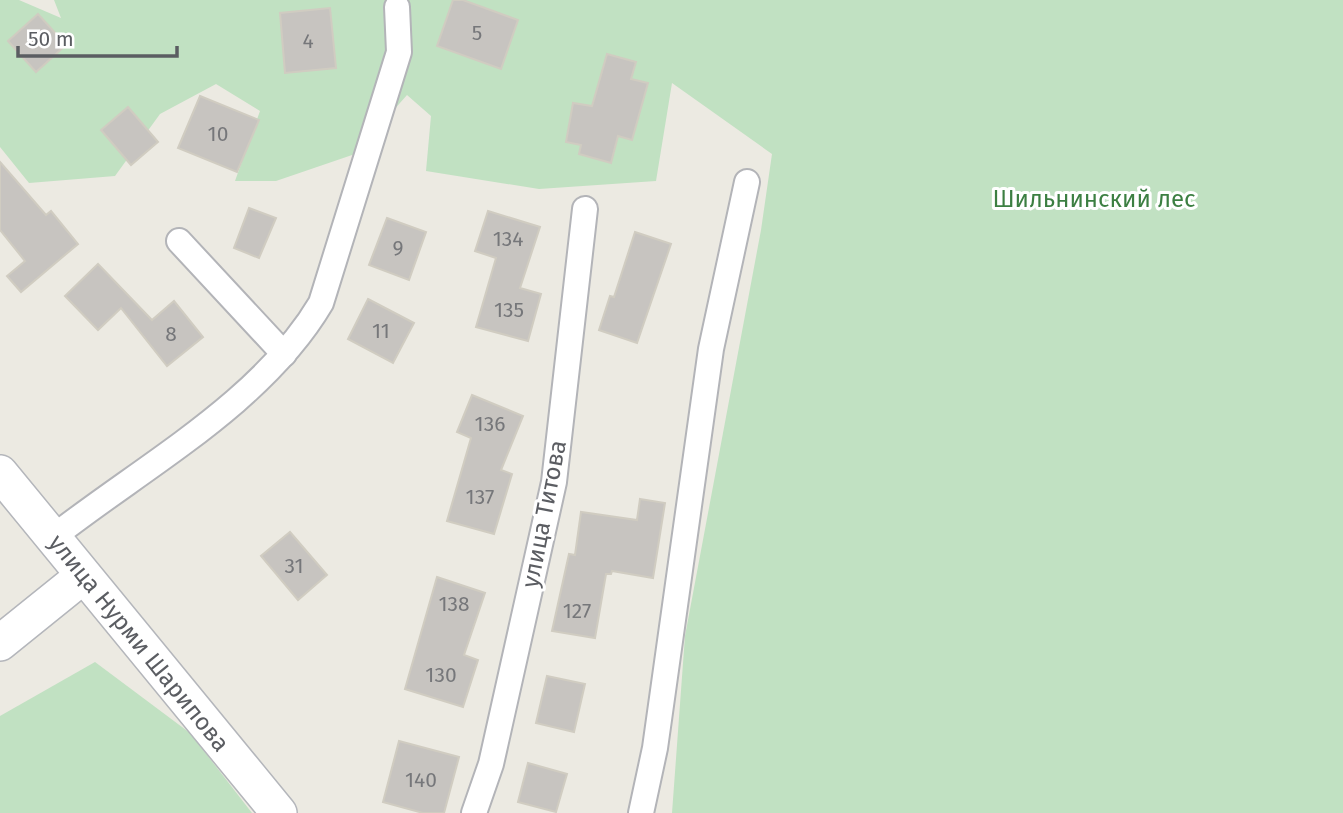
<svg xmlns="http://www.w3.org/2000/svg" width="1343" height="813" font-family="'Fira Sans',sans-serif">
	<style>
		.green { fill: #c1e1c2 }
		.building { fill: #c7c4c0; stroke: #d0ccc1; stroke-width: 2 }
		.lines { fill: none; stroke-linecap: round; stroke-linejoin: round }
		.street-casing { stroke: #b3b4b8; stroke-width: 28 }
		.secondary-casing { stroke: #b4b6bb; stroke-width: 38 }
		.street { stroke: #fff; stroke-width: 24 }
		.secondary { stroke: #fff; stroke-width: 35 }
		.labels { text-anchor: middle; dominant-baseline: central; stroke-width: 6; stroke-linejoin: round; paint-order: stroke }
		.number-label { font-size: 21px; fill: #76777a }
		.park-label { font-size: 24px; fill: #3c7f42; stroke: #fff }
		.street-label { font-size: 24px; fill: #5b5d62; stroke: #fff }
	</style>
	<rect width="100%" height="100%" fill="#eceae2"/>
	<!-- green -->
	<g class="green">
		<polygon points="0,0 19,0 61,18 54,0 1343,0 1343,813 672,813 685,636 761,230 772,154 672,83 656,181 539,189 426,171 431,116 407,95 355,154 276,181 235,181 260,111 216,84 160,114 115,176 29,183 0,147"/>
		<polygon points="95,662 190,733 252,813 0,813 0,716"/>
	</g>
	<!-- building -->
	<g class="building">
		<polygon points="453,0 463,0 518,20 501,69 437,46"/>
		<polygon points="330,8 336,68 285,73 280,13"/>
		<polygon points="38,14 66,45 36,72 8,41"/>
		<polygon points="607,54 636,62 631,79 648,83 632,140 618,136 611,163 579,154 581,145 566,142 573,103 592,106"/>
		<polygon points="200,96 259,120 237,172 178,148"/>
		<polygon points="128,107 158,142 131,165 101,130"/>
		<polygon points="0,162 46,215 51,211 78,244 21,292 7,276 25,261 0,230"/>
		<polygon points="249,208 276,218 259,258 234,248"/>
		<polygon points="488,211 540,227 520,288 541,294 528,341 476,327 496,258 475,251"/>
		<polygon points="387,218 426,232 409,280 369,265"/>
		<polygon points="635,232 671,244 637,343 599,330 610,296 614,297"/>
		<polygon points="98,264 152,320 174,301 203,337 167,366 121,308 98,330 65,296"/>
		<polygon points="368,299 414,323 393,363 348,339"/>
		<polygon points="472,395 523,416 501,470 512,474 494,534 447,521 471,438 457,432"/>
		<polygon points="640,499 665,503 653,578 612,571 611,574 606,574 595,638 552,631 569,554 575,555 581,512 637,520"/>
		<polygon points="290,532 327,575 298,600 261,556"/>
		<polygon points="437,577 485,593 464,655 478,660 463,707 405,689"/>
		<polygon points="547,676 585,684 574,732 536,723"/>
		<polygon points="399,741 459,757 444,813 423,813 383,802"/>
		<polygon points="528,763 567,774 556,812 518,802"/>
	</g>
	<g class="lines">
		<defs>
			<g id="street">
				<polyline points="179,241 284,354"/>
				<path d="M 52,538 C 142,467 262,403 321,303 L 399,52 L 397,7"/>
				<polyline points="474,813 491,764 554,482 585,209"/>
				<polyline points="641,813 655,748 711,349 747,182"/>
			</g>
			<g id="secondary">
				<polyline points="0,473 279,813"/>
				<polyline points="0,643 83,576"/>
			</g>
		</defs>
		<!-- street casing -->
		<use href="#street" class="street-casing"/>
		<!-- secondary casing -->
		<use href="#secondary" class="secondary-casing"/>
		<!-- street -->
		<use href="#street" class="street"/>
		<!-- secondary -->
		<use href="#secondary" class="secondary"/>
	</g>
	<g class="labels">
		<!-- number labels -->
		<g class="number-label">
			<text x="477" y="33">5</text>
			<text x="308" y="41">4</text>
			<text x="218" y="134">10</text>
			<text x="508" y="239">134</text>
			<text x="398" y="248">9</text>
			<text x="509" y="310">135</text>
			<text x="381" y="331">11</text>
			<text x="171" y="334">8</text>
			<text x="490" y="424">136</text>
			<text x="480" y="497">137</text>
			<text x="294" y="566">31</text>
			<text x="454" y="604">138</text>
			<text x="577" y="611">127</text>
			<text x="441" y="675">130</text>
			<text x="421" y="780">140</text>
		</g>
		<!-- park labels -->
		<g class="park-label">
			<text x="1094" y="199">Шильнинский лес</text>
		</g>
		<!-- street labels -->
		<g class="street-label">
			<text transform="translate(544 514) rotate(-79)">улица Титова</text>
			<text transform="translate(139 643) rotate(51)">улица Нурми Шарипова</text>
		</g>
	</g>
	<!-- scale -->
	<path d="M18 46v10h159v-10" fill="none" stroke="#5b5d62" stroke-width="3.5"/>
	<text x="28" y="46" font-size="21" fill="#5b5d62" stroke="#ffffff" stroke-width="5" paint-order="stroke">50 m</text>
</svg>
